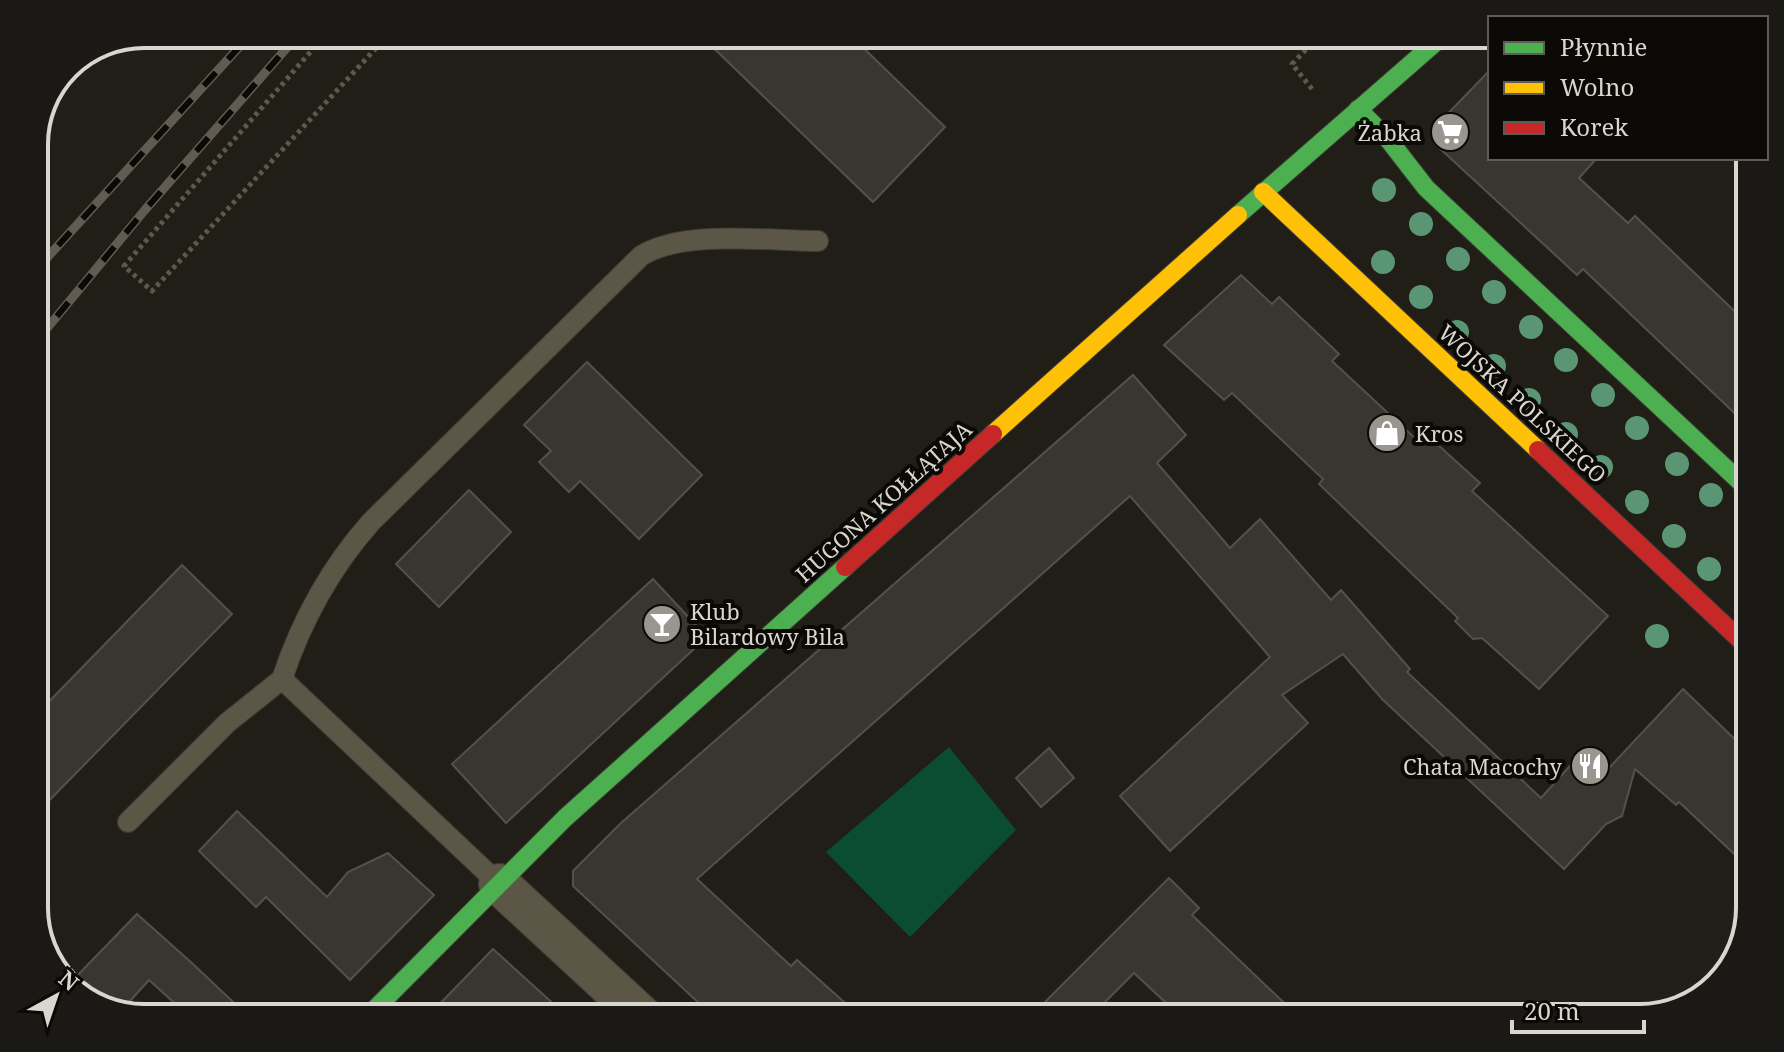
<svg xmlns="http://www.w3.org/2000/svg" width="1784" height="1052" font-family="'Noto Serif',serif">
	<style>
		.green { fill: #0a4d32 }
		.building { fill: #383631; stroke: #53514b; stroke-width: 2 }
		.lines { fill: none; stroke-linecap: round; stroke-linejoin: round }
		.lane-casing { stroke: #3d3b35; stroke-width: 22 }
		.street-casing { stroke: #3d3b35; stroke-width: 42 }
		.fast-casing { stroke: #3d3b35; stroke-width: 20 }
		.slow-casing { stroke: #3d3b35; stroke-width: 20 }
		.jam-casing { stroke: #3d3b35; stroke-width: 20 }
		.path { stroke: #5c594d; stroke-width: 5; stroke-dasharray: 4 4; stroke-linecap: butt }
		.lane { stroke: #5c5646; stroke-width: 20 }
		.street { stroke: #5c5646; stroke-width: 40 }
		.fast { stroke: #4caf50; stroke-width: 18 }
		.slow { stroke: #ffc107; stroke-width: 18 }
		.jam { stroke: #c62828; stroke-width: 18 }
		.rail-casing { stroke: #615c52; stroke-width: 9 }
		.rail { stroke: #0b0905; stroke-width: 6; stroke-dasharray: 18; stroke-linecap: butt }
		.tree { fill: #5a9674 }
		.labels { text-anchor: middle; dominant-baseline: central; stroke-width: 8; stroke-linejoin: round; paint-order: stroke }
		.poi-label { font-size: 22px; fill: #d9d6cf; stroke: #0b0905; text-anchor: end }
		.street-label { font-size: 22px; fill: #d9d6cf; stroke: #0b0905 }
		.rim { fill: none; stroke: #d9d6cf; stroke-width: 4 }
	</style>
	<rect width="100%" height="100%" fill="#201e17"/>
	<!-- green -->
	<polygon class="green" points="949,747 1016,830 910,937 826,852"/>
	<!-- building -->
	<g class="building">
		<polygon points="699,34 849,34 945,127 873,202"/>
		<polygon points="1490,70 1490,158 1597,158 1579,178 1628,223 1635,216 1750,326 1750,428 1583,269 1577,275 1435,144 1434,128"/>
		<polygon points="1241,275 1272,304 1279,297 1315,331 1339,354 1332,361 1418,441 1426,434 1480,483 1472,491 1608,616 1539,689 1482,638 1473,639 1455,621 1458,618 1319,484 1323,479 1232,393 1224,400 1164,345"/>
		<polygon points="587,362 702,475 639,539 580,481 569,492 539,462 551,451 524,425"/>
		<polygon points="1133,375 1186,435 1157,463 1230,548 1260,519 1331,600 1341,590 1410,669 1407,672 1541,798 1587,747 1609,768 1683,689 1750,754 1750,869 1679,802 1676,805 1635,769 1622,816 1606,824 1564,869 1382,699 1343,654 1282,695 1308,723 1170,851 1120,796 1270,657 1130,496 697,879 791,966 797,960 862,1018 715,1018 573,886 573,871 621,823"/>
		<polygon points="469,490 511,532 439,607 396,564"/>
		<polygon points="182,565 232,614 34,816 34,717"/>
		<polygon points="653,579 707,637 506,823 452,764"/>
		<polygon points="1049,748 1074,778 1041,807 1016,778"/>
		<polygon points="237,811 327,897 348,872 388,853 434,895 350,980 266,897 256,907 199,851"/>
		<polygon points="1169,878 1199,908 1192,915 1300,1018 1182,1018 1134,973 1089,1018 1029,1018"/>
		<polygon points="137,914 193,964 250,1018 191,1018 149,980 120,1012 88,1003 69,984"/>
		<polygon points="493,949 569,1018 426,1018"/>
	</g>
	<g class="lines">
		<defs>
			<g id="lane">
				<polyline points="128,822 227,723 282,679"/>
				<path d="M 499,884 L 282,679 C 301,622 331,567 371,522 L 641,256 C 683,229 767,241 818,241"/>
			</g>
			<polyline id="street" points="499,884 644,1018"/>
			<g id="fast">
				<polyline points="1358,109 1388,139 1426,188 1750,491"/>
				<polyline points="1238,215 1445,34"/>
				<polyline points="366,1018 565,818 845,567"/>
			</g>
			<g id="slow">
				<polyline points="1263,192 1538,450"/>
				<polyline points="993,434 1238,215"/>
			</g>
			<g id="jam">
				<polyline points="1538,450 1750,649"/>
				<polyline points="845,567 993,434"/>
			</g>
		</defs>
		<!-- lane casing -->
		<use href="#lane" class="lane-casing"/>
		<!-- street casing -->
		<use href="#street" class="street-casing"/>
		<!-- fast casing -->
		<use href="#fast" class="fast-casing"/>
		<!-- slow casing -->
		<use href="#slow" class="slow-casing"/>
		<!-- jam casing -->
		<use href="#jam" class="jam-casing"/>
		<!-- path -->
		<g class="path">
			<polyline points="326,34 124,266 152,291 389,34"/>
			<polyline points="1312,89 1292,64 1321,34"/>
		</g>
		<!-- lane -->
		<use href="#lane" class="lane"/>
		<!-- street -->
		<use href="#street" class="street"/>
		<!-- fast -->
		<use href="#fast" class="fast"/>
		<!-- slow -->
		<use href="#slow" class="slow"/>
		<!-- jam -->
		<use href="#jam" class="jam"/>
		<defs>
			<g id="rail">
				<polyline points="34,272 251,34"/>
				<polyline points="34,344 144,211 291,43"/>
			</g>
		</defs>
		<!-- rail casing -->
		<use href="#rail" class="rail-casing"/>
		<!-- rail -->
		<use href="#rail" class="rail"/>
	</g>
	<!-- trees -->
	<g class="tree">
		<circle cx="1384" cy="190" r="12"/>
		<circle cx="1421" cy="224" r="12"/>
		<circle cx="1458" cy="259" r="12"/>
		<circle cx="1383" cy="262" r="12"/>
		<circle cx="1494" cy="292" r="12"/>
		<circle cx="1421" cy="297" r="12"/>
		<circle cx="1531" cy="327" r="12"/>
		<circle cx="1457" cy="332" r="12"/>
		<circle cx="1566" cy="360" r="12"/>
		<circle cx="1494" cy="366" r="12"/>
		<circle cx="1603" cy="395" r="12"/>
		<circle cx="1529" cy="400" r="12"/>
		<circle cx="1637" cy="428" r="12"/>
		<circle cx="1566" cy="434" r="12"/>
		<circle cx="1677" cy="464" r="12"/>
		<circle cx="1601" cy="467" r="12"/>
		<circle cx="1711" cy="495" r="12"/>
		<circle cx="1637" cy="502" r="12"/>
		<circle cx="1674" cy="536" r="12"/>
		<circle cx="1709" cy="569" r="12"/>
		<circle cx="1657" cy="636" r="12"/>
	</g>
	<!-- icons -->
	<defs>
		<symbol id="supermarket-disc" viewBox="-11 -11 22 22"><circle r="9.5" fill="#98968f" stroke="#0b0905"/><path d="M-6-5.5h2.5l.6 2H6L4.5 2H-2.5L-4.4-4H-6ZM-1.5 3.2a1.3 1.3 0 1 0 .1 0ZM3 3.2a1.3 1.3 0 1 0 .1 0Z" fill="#fff"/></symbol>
		<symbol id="shop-disc" viewBox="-11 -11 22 22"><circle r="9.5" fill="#98968f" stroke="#0b0905"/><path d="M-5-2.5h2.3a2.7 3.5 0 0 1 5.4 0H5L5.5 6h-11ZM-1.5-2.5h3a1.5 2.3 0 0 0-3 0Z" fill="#fff"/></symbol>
		<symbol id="bar-disc" viewBox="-11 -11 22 22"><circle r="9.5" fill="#98968f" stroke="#0b0905"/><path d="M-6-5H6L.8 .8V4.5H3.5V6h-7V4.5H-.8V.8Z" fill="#fff"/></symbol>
		<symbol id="restaurant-disc" viewBox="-11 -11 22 22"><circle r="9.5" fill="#98968f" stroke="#0b0905"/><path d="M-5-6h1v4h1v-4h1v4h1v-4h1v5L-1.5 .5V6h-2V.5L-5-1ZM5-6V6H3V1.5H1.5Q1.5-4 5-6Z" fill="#fff"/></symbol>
	</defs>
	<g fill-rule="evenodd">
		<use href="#supermarket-disc" x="1428" y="110" width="44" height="44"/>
		<use href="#shop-disc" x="1365" y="411" width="44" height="44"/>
		<use href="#bar-disc" x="640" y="602" width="44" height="44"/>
		<use href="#restaurant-disc" x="1568" y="744" width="44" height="44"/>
	</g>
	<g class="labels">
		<!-- poi labels -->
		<g class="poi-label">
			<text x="1422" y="132">Żabka</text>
			<text x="1415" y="433" text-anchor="start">Kros</text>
			<text x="690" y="611" text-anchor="start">Klub<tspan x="690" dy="25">Bilardowy Bila</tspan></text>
			<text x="1562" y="766">Chata Macochy</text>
		</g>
		<!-- street labels -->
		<g class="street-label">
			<text transform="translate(1523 403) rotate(43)">WOJSKA POLSKIEGO</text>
			<text transform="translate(883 501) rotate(-42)">HUGONA KOŁŁĄTAJA</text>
		</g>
	</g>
	<!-- crop -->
	<path d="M0 0H1784V1052H0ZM144 48H1640A96 96 0 0 1 1736 144V908A96 96 0 0 1 1640 1004H144A96 96 0 0 1 48 908V144A96 96 0 0 1 144 48Z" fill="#1b1915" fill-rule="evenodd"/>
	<path class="rim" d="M144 48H1640A96 96 0 0 1 1736 144V908A96 96 0 0 1 1640 1004H144A96 96 0 0 1 48 908V144A96 96 0 0 1 144 48Z"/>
	<!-- legend -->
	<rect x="1488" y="16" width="280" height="144" fill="#0b0905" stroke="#5d5b56" stroke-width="2"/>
	<rect x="1504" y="42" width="40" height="12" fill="#4caf50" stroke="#5d5b56" stroke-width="2"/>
	<text x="1560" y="56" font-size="24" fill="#d9d6cf">Płynnie</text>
	<rect x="1504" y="82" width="40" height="12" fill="#ffc107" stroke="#5d5b56" stroke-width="2"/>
	<text x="1560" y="96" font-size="24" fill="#d9d6cf">Wolno</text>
	<rect x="1504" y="122" width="40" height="12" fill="#c62828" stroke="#5d5b56" stroke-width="2"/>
	<text x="1560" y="136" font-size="24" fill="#d9d6cf">Korek</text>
	<!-- north arrow -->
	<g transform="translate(56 996) rotate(40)" stroke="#0b0905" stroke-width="6" paint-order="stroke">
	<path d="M0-6L14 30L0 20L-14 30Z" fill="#d9d6cf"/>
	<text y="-12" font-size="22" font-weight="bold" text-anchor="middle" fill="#d9d6cf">N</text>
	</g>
	<!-- scale -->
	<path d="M1512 1020v12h132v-12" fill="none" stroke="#d9d6cf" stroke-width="4"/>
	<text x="1524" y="1020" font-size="24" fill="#d9d6cf" stroke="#0b0905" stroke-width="6" paint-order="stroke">20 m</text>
</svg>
